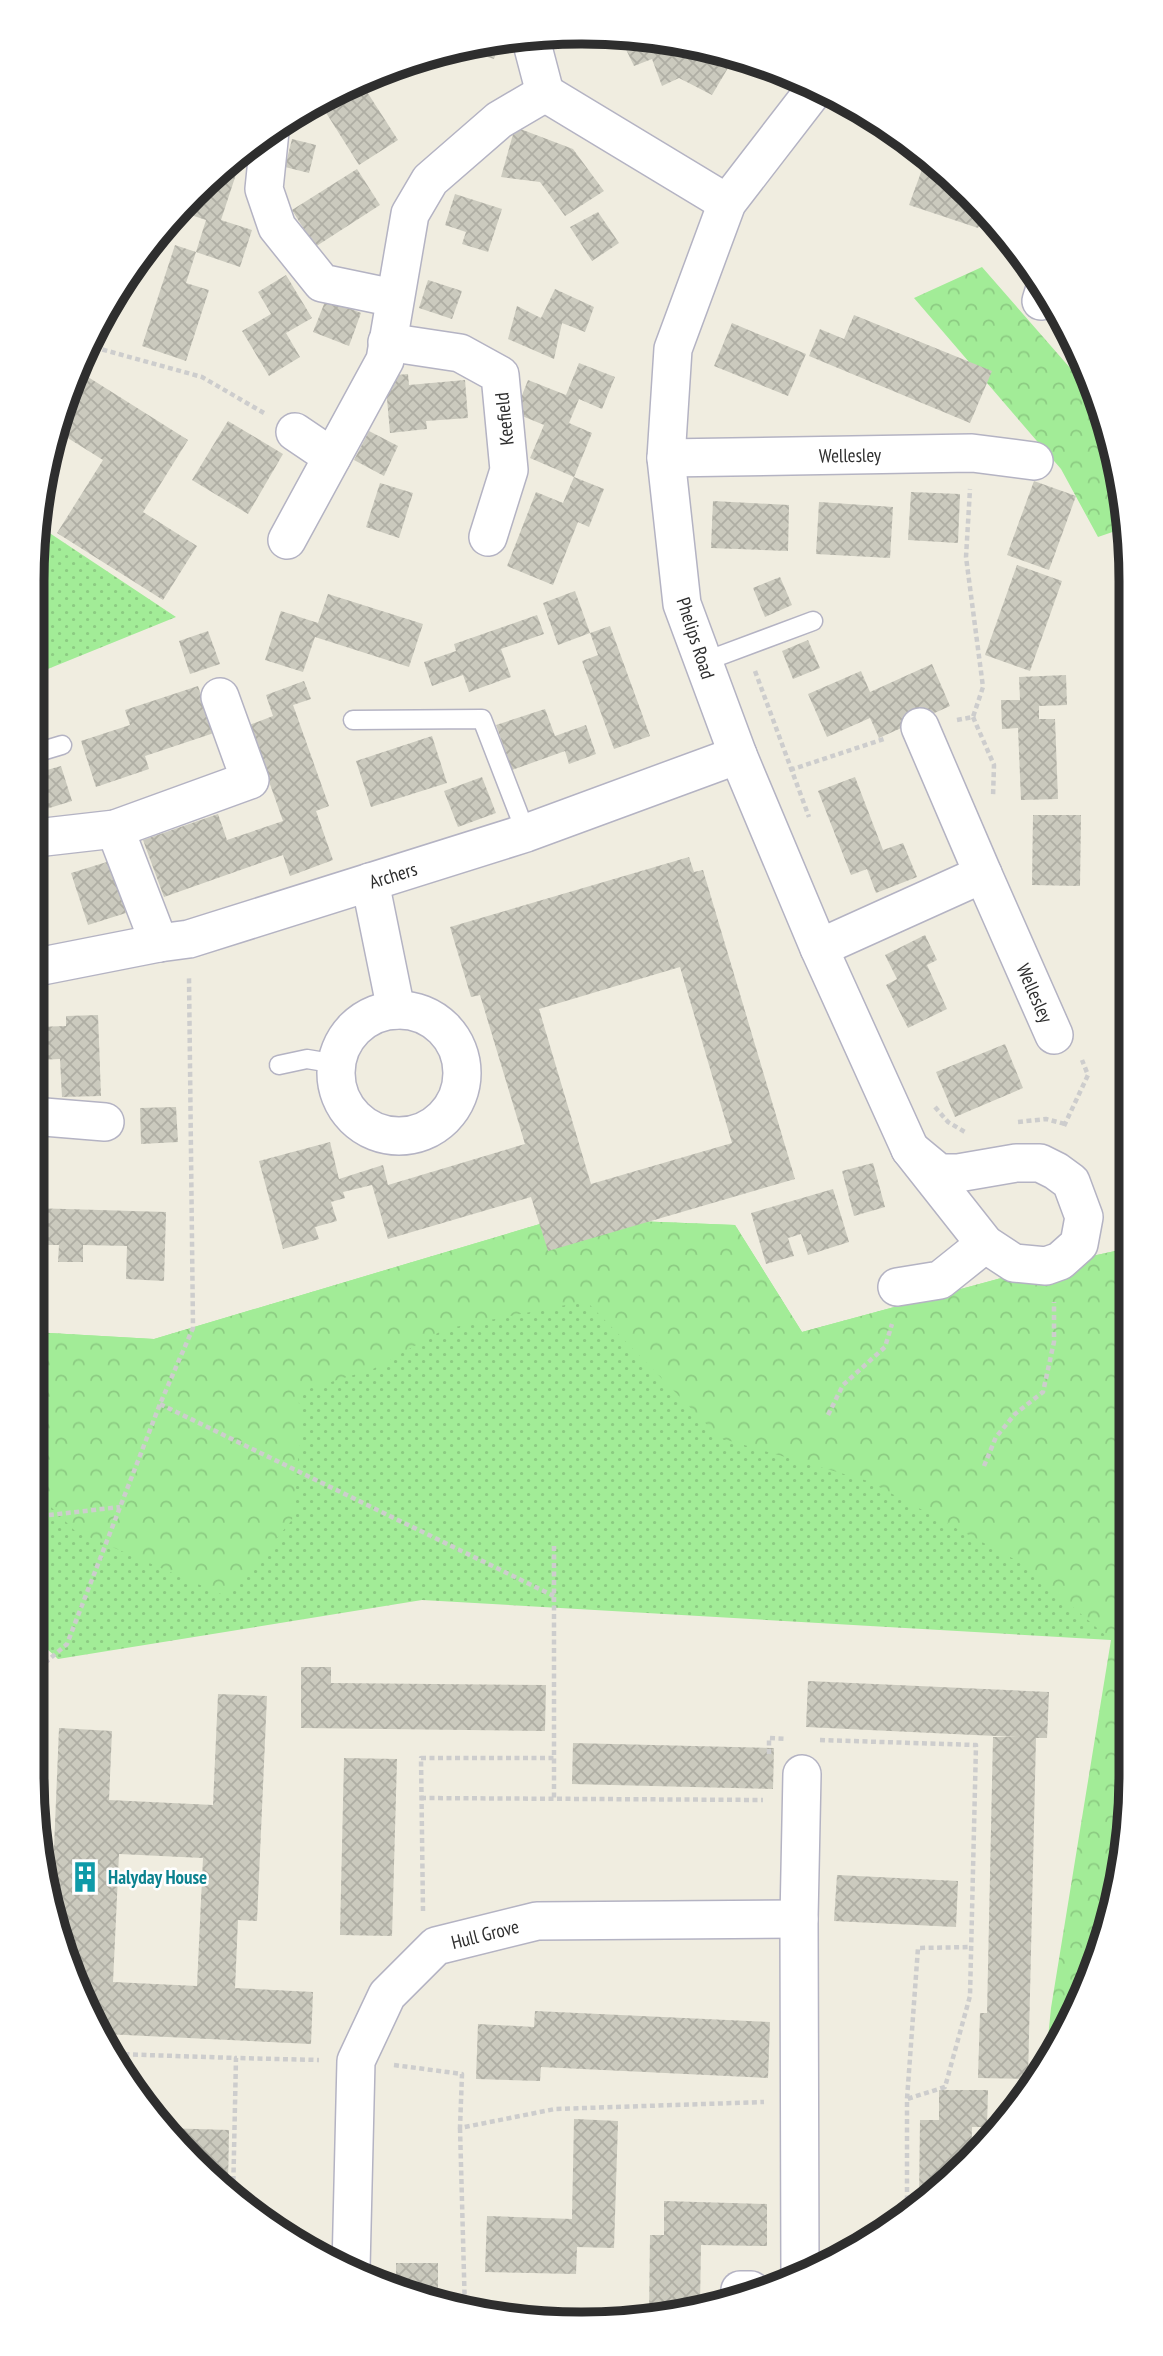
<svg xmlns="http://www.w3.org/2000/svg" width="1163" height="2356" font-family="'PT Sans Narrow',sans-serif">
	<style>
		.green { fill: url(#green-dots) }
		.forest { fill: url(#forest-crowns) }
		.building { fill: url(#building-cross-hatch); fill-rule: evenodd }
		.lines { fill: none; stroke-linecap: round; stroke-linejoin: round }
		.service-casing { stroke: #b4b3c3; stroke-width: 21 }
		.minor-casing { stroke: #b4b3c3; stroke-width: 40 }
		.path { stroke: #cdcdcd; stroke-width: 4.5; stroke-dasharray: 5 3.5; stroke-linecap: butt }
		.service { stroke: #fff; stroke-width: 18 }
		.minor { stroke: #fff; stroke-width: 37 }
		.labels { text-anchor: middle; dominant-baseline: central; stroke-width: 5; stroke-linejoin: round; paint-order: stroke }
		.street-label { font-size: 19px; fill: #2e2e2e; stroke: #fff }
		.culture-label { font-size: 19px; font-weight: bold; fill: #0d838f; stroke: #fff; text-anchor: start }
		.rim { fill: none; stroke: #2e2e2e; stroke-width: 9 }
	</style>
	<defs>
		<pattern id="green-dots" width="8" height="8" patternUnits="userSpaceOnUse" patternTransform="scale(1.75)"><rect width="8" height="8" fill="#a2ec97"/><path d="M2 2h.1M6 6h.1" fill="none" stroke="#8ccb82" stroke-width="1.8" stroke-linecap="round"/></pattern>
		<pattern id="forest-crowns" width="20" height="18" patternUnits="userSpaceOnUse" patternTransform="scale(1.75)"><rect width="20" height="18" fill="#a2ec97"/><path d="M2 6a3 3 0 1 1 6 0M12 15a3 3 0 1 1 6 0" fill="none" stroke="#8ccb82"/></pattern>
		<pattern id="building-cross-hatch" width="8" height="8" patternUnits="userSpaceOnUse" patternTransform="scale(1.75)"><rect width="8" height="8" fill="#cbcabe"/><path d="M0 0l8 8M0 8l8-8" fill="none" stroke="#afaea4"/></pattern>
	</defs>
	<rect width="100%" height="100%" fill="#f0ede0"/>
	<!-- green -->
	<g class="green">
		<polygon points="36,523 36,524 176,617 33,675 33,546"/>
		<polygon points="560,1218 735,1225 802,1332 1046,1266 1129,1248 1111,1640 422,1600 58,1659 32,1635 32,1332 154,1339"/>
	</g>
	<!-- forest -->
	<g class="forest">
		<polygon points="982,267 1078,377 1093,384 1127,510 1127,527 1098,537 1061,469 914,298"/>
		<polygon points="560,1218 735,1225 802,1332 1046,1266 1129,1248 1130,1810 1113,1916 1075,2017 1046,2058 1051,2008 1111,1640 1023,1564 868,1481 720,1438 586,1301 445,1329 373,1369 298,1392 301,1430 292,1520 228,1597 75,1531 32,1488 32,1448 42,1391 32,1388 32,1332 154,1339"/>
	</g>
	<!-- building -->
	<g class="building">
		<polygon points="618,33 701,46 704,53 728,68 712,95 679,78 662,86 652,59 634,66"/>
		<polygon points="501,38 494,59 460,48 498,39"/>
		<polygon points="360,81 398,140 359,165 318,100"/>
		<polygon points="515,127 573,149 604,191 565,216 540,182 501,177"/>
		<polygon points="292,139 316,145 309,173 285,167"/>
		<polygon points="244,150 221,220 252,230 240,267 196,252 206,220 179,211 219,168"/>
		<polygon points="927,156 944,168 985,215 978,228 909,205"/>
		<polygon points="357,169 380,205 315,247 292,210"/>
		<polygon points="455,194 502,209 488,252 462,244 466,232 445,225"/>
		<polygon points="598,212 619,243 592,261 570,227"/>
		<polygon points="175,245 196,252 186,283 209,290 186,361 142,346"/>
		<polygon points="286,275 312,318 286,333 300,357 269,376 242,331 271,314 258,292"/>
		<polygon points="428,280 462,291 452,319 419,308"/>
		<polygon points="555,289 594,307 585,332 562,323 554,359 508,339 517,306 541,318"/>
		<polygon points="326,299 361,313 349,346 313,332"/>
		<polygon points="854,315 992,371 970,423 809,356 820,329 844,339"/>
		<polygon points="732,323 806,354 788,396 714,366"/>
		<polygon points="579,363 615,377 602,409 579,399 569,423 592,433 574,477 530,458 544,425 515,413 528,380 566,395"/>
		<polygon points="408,374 409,385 465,380 468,418 426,421 427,429 390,433 385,376"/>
		<polygon points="88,377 188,440 143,512 197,546 163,600 57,533 103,460 55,430"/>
		<polygon points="228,421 283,454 248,514 192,480"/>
		<polygon points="369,431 398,446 384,476 354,460"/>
		<polygon points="574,477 604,489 589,527 578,522 553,585 507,566 536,492 563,503"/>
		<polygon points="1034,481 1076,496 1049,570 1007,555"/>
		<polygon points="380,483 413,493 399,538 366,527"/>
		<polygon points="911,492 960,494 958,543 908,540"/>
		<polygon points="713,501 789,505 788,551 711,548"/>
		<polygon points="819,502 893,507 890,558 816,554"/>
		<polygon points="1017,565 1062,581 1030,671 985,655"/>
		<polygon points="780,577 792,605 765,617 753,588"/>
		<polygon points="575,591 590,633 558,645 543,603"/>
		<polygon points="328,594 423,624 409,667 315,637 303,672 265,660 281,611 318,623"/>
		<polygon points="537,615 544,634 501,649 511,677 469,692 463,675 432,686 424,662 456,651 454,644"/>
		<polygon points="610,626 650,736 614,749 582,661 598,655 590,633"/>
		<polygon points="208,631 220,664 190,674 179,641"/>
		<polygon points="808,640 820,668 793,679 782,651"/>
		<polygon points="932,664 950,706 879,738 870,718 827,737 808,694 861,671 870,692"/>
		<polygon points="1066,675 1067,705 1039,706 1039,719 1055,719 1058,799 1021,800 1018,728 1002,729 1001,700 1020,700 1019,677"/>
		<polygon points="304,681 311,699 293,705 329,806 316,811 333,860 290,876 283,855 164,897 143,840 218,814 227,840 283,821 249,725 273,716 266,695"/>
		<polygon points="198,686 214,733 145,756 149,769 96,787 81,741 130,725 125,710"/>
		<polygon points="545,709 555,736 586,725 596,754 569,764 565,751 512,770 496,725"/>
		<polygon points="432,736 447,783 371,807 356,761"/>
		<polygon points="61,766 72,801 43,810 33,774"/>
		<polygon points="482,777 496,813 458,827 444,791"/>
		<polygon points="855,777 883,850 903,843 917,877 876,893 867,869 851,875 818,791"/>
		<polygon points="1033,815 1081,815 1080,886 1032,885"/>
		<path d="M 689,857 L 694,872 L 703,870 L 795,1179 L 548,1251 L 531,1197 L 388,1239 L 372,1185 L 343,1192 L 345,1198 L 331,1202 L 337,1221 L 315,1227 L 319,1239 L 283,1249 L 259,1161 L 330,1142 L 339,1179 L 383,1165 L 388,1185 L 525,1144 L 480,995 L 471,997 L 450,927 ZM 680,967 L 732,1143 L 591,1184 L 539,1009 Z"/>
		<polygon points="110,861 126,913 88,925 71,873"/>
		<polygon points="925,935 937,960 927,965 947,1009 908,1028 886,985 897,979 885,955"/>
		<polygon points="98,1015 101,1096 62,1097 60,1059 37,1060 36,1027 66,1026 66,1016"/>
		<polygon points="1005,1044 1023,1088 955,1117 936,1072"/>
		<polygon points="176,1107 178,1142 141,1144 140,1108"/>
		<polygon points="873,1163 885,1207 854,1216 842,1171"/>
		<polygon points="833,1189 849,1242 808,1255 801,1234 788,1238 794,1256 766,1264 751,1213"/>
		<polygon points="32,1208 166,1212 164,1281 126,1279 127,1246 83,1245 83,1262 58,1262 59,1245 32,1245"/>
		<polygon points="301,1667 331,1667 331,1683 546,1685 545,1731 301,1728"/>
		<polygon points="808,1681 1049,1692 1047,1738 1036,1738 1028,2079 978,2078 980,2013 987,2013 993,1737 1017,1737 806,1727"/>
		<path d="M 218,1694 L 267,1696 L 257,1921 L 238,1920 L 235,1988 L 313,1992 L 311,2044 L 105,2034 L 61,1952 L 52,1897 L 59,1728 L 112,1731 L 109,1800 L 213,1805 ZM 119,1854 L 203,1858 L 197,1986 L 113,1982 Z"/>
		<polygon points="573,1743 774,1748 773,1789 572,1784"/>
		<polygon points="344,1758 397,1759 392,1936 340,1935"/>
		<polygon points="837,1875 958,1881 956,1927 834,1921"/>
		<polygon points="535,2011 770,2022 768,2078 541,2067 540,2081 476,2079 478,2024 534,2027"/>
		<polygon points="939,2090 988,2090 987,2127 972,2127 971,2163 919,2200 920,2120 939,2120"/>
		<polygon points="574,2119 618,2121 614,2248 577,2247 576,2274 485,2272 487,2216 572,2219"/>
		<polygon points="163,2128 229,2130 228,2185 215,2184"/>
		<polygon points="664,2201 767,2204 767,2246 701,2245 700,2306 649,2320 650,2235 664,2235"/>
		<polygon points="396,2263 438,2263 438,2300 396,2284"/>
	</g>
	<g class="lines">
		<defs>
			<g id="service">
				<polyline points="703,662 813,621"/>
				<polyline points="353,720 482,719 526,833"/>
				<polyline points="32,754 62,745"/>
				<polyline points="279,1065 307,1059 337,1064"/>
			</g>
			<g id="minor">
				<polyline points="530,36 545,93"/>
				<polyline points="818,85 727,203 673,349 666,458 682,604 738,755 819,948 910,1149"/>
				<polyline points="545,93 727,203"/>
				<polyline points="270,131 264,189 277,227 322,283 394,298"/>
				<polyline points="1041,301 1045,288"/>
				<polyline points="387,342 460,353 500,375 509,470 488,537"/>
				<polyline points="295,432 332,457"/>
				<polyline points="666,458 972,453 1034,461"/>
				<polyline points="287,540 385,360 410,214 430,180 499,120 545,93"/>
				<polyline points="920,727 983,874"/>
				<polyline points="115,829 159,943"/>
				<polyline points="32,835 45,837 115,829 250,780 220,697"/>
				<polyline points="370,882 396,1010"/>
				<polyline points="819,948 983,874 1054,1035"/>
				<polyline points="32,968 159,943 189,939 526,833 738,755"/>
				<circle cx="399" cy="1073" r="63"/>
				<polyline points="32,1116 105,1122"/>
				<polygon points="910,1149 939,1173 958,1173 1016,1163 1040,1163 1056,1171 1071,1182 1084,1217 1079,1244 1060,1261 1046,1266 1014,1263 985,1244"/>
				<polyline points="897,1287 940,1280 985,1244"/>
				<polyline points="351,2268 356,2061 387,1995 436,1946 537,1921 799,1919"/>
				<polyline points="800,2275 799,1919 802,1774"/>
				<polyline points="740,2290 751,2290"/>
			</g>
		</defs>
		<!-- service casing -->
		<use href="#service" class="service-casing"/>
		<!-- minor casing -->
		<use href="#minor" class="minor-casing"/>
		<!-- path -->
		<g class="path">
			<polyline points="86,345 202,377 264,413"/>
			<polyline points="755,671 809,817"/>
			<polyline points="973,717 994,765 993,797"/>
			<polyline points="957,720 973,717 983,687 966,557 970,489"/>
			<polyline points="790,770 884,739"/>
			<polyline points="935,1107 948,1122 965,1132"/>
			<polyline points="1018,1122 1046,1119 1065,1124"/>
			<polyline points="1064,1126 1088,1075 1082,1060"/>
			<polyline points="160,1404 554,1596"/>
			<polyline points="828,1415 843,1385 885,1347 892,1324"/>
			<polyline points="984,1466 996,1437 1015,1414 1043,1392 1054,1342 1054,1302"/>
			<polyline points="32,1517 120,1507"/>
			<polyline points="554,1546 554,1799"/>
			<polyline points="32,1674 67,1644 160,1404 193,1328 189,977"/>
			<polyline points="820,1740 976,1745 970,1996 945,2087 907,2099"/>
			<polyline points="769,1754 769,1738 787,1739"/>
			<polyline points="421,1798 763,1800"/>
			<polyline points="423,1911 421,1758 554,1758"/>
			<polyline points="116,2054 236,2058"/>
			<polyline points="394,2065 462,2074 460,2128 555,2109 764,2102"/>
			<polyline points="125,2072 125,2054"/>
			<polyline points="460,2128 465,2311"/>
			<polyline points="233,2198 236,2058 319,2060"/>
			<polyline points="907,2209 907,2099 918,1948 971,1947"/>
		</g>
		<!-- service -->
		<use href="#service" class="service"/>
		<!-- minor -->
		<use href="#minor" class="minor"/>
	</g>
	<!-- icons -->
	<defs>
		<symbol id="building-bare" viewBox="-9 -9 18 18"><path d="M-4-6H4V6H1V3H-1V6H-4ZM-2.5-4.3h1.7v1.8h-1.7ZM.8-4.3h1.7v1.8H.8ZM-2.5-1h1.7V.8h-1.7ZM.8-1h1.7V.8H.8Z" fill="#0f9aa8" stroke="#fff" stroke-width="2.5" paint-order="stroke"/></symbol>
	</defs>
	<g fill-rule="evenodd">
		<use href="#building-bare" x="63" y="1855" width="44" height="44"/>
	</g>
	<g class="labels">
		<!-- street labels -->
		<g class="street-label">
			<text transform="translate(504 419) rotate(-96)">Keefield</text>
			<text transform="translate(850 455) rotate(-1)">Wellesley</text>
			<text transform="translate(696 638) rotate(72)">Phelips Road</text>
			<text transform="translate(393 875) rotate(-17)">Archers</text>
			<text transform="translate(1035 993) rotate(66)">Wellesley</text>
			<text transform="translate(485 1934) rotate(-14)">Hull Grove</text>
		</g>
		<!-- culture labels -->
		<g class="culture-label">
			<text x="108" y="1877">Halyday House</text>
		</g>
	</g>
	<!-- crop -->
	<path d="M0 0H1163V2356H0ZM581 44H582A537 537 0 0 1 1119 581V1775A537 537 0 0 1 582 2312H581A537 537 0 0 1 44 1775V581A537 537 0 0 1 581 44Z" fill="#fff" fill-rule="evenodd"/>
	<path class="rim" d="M581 44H582A537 537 0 0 1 1119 581V1775A537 537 0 0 1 582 2312H581A537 537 0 0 1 44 1775V581A537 537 0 0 1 581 44Z"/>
</svg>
